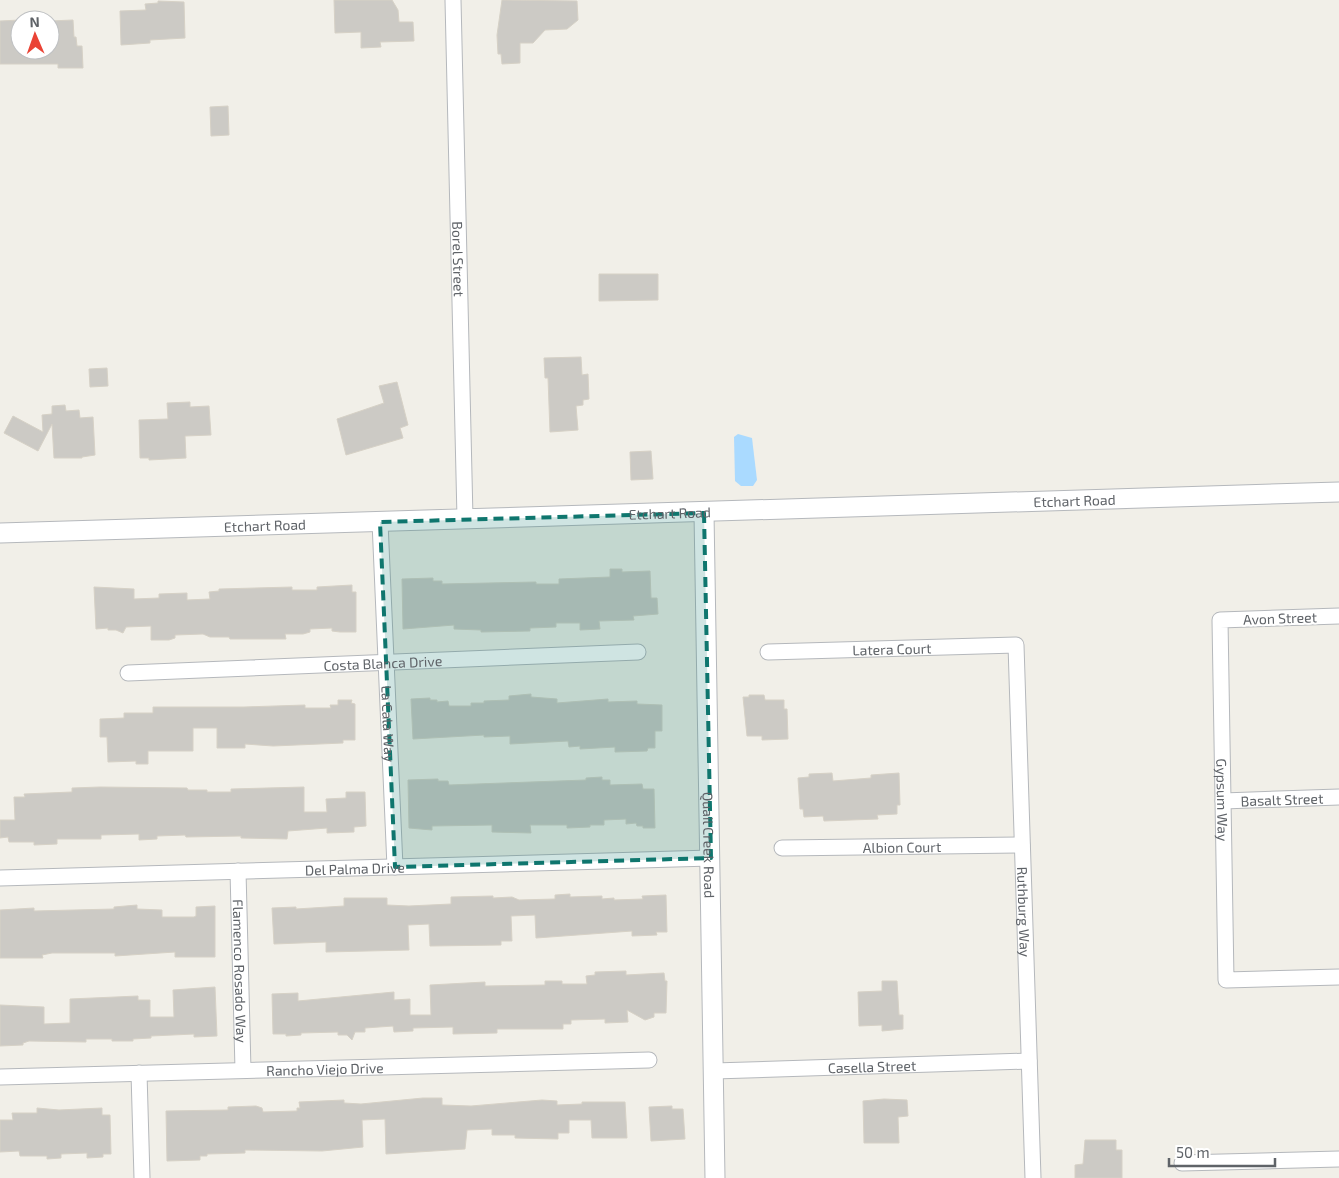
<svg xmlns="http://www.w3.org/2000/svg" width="1339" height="1178" font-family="'Exo 2',sans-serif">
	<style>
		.water { fill: #aadaff }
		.building { fill: #cccac5; stroke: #d6d1c6 }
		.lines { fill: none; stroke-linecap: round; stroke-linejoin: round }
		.minor-casing { stroke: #b5b8bc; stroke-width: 17 }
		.tertiary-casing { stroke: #b5b8bc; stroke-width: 21 }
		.minor { stroke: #fff; stroke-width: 15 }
		.tertiary { stroke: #fff; stroke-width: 19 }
		.marked { fill: #0f766e; fill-opacity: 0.2; stroke: #0f766e; stroke-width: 4; stroke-dasharray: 10 6; stroke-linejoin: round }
		.labels { text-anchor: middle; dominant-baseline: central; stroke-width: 4; stroke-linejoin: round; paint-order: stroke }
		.street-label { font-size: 14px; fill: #5f6368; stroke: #fff }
	</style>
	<rect width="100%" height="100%" fill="#f1efe8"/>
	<!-- water -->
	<polygon class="water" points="738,434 752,438 757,480 753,486 741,486 735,481 734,437"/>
	<!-- building -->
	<g class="building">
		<polygon points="334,0 392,0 398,10 399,22 413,22 414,41 380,42 381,47 361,48 361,32 335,33"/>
		<polygon points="502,0 577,1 578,20 567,29 545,30 533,43 520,43 520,63 502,64 501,54 498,54 497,35"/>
		<polygon points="158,1 184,2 185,38 150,40 150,43 121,45 120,11 146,10 145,4 158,3"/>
		<polygon points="20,20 20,50 50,50 50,21 73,20 74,37 76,37 77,46 82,46 83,68 58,68 58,64 0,64 0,21"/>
		<polygon points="228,106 229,135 211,136 210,107"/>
		<polygon points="599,274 658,274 658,300 599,301"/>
		<polygon points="581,357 582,375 588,374 589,399 583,400 583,405 576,406 578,430 550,432 548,378 545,378 544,358"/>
		<polygon points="107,368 108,386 90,387 89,369"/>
		<polygon points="397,382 408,425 400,428 403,438 346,455 337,419 384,403 379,386"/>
		<polygon points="190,402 190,407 209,406 211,435 185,436 186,458 149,460 149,458 140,458 139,420 168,419 167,403"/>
		<polygon points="65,405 66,411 79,410 80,418 93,417 95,455 82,457 82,458 54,458 52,424 38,451 4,433 13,416 43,432 42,415 52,414 52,406"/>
		<polygon points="651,451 653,479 631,480 630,452"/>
		<polygon points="610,569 622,569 622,572 650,571 651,598 657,598 658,614 633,616 634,620 599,621 600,629 580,630 580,623 556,623 556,627 530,628 530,631 481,632 481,630 454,629 454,625 403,629 402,579 433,578 433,581 442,581 442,584 536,582 536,584 559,584 559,579 610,577"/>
		<polygon points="352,585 352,592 356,592 356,632 340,632 332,631 332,628 310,629 310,632 303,634 285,634 286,639 230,639 229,637 210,637 203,634 175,635 175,638 169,640 151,640 151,626 126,627 123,633 116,630 108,630 108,628 96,629 94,587 134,589 134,599 159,598 159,594 187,593 187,600 210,599 209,592 219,591 219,589 292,587 292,590 317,590 317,587"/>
		<polygon points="531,694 531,697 557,699 557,703 608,699 608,702 637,701 637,704 662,705 662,731 655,731 655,748 648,748 647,751 615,752 615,747 580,749 580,746 569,747 568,741 510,744 510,736 484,737 484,735 413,739 411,699 430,698 430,700 437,700 437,702 448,701 449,706 471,706 471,703 484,703 484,701 509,700 509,696"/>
		<polygon points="749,695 764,695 765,700 784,700 784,709 787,709 788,739 762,740 762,736 747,736 743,697 749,697"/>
		<polygon points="338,700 352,700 351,703 355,704 355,740 343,740 343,743 273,746 245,744 245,748 217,748 217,728 193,728 193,751 148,751 148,764 136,764 136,761 108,762 107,737 100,737 100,719 124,718 124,713 153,713 153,707 244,707 305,705 305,708 331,708 330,705 338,705"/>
		<polygon points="832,773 833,781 871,778 871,775 899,773 900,805 897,805 897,814 877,815 878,819 824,821 823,816 804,817 803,809 800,809 798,778 809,777 809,774"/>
		<polygon points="602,777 602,780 610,780 610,785 642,784 643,789 654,789 655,828 643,828 643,826 637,826 636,823 626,824 626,819 604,820 604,825 590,825 590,827 567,828 567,825 530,825 531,833 492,832 492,825 432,826 432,830 409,828 408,780 438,779 438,781 448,781 449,785 586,780 586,778"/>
		<polygon points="100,787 187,788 188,790 207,790 207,792 231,792 231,789 304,787 304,812 327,812 326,799 346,798 346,792 365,792 366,826 354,827 354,832 327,833 327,828 288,831 287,839 241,838 241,836 186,837 185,835 157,836 157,839 139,840 139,834 101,835 101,839 57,839 57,844 34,845 34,842 9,842 8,837 0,838 0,820 15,820 14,797 25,797 24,794 72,792 72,788"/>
		<polygon points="570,894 570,897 602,896 602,899 614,898 614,900 643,899 642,896 666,895 667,932 656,932 657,935 632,936 632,931 536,938 535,915 511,916 512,941 501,941 501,945 430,946 429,924 408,925 409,950 326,952 326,942 274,944 272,908 296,907 296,909 344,906 344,898 387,898 387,905 409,906 451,904 451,897 493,896 493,898 512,897 519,900 555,899 555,895"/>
		<polygon points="137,905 137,909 162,910 162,917 194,917 196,916 196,907 215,906 215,957 175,957 175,952 115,956 115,953 52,953 42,955 43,958 0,958 0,910 34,908 34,911 114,909 114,907"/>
		<polygon points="626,971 626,975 664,973 665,981 667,981 666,1013 654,1013 654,1017 645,1020 627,1010 628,1022 605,1023 605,1019 571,1020 571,1024 563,1024 563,1029 497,1029 497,1033 453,1034 453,1027 413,1028 413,1031 394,1032 393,1026 365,1028 365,1032 355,1032 352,1040 347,1035 338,1035 338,1032 301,1033 301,1035 286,1036 286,1034 273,1034 272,994 298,993 298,1001 394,992 394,1000 410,999 410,1015 431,1015 430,985 485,982 485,986 545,985 545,981 562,981 562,984 587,984 586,976 595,975 595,972"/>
		<polygon points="882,981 897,981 899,1015 903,1015 903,1029 882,1031 882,1025 859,1026 858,992 882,991"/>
		<polygon points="215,987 217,1036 194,1037 194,1034 151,1036 151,1038 133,1039 133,1041 112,1041 112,1039 86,1039 86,1042 29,1041 23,1043 23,1045 0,1046 0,1005 44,1007 44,1024 70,1023 70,999 138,996 138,1000 150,1000 150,1017 174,1017 173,990"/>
		<polygon points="423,1098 442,1098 442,1105 471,1106 542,1100 557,1101 557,1105 582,1104 582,1102 625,1102 627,1138 592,1138 591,1120 569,1120 569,1133 558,1133 558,1139 515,1138 515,1135 492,1135 492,1129 467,1130 465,1149 386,1154 385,1119 362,1120 363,1147 322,1151 245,1150 245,1153 207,1154 207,1156 200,1156 200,1160 167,1161 166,1111 228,1110 228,1107 256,1106 262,1108 263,1112 297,1111 297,1108 300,1108 299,1102 344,1100 344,1103 361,1104"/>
		<polygon points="884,1099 907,1100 908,1116 898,1117 899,1143 864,1143 863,1101"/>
		<polygon points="672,1106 672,1109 683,1109 685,1139 651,1141 649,1107"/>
		<polygon points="37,1108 59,1110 102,1108 102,1115 110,1115 111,1154 103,1154 103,1157 87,1158 87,1153 61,1154 61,1158 47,1159 47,1156 20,1156 19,1151 0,1152 0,1120 13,1120 12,1113 37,1113"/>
		<polygon points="1085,1140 1116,1140 1116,1150 1122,1150 1122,1178 1075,1178 1075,1165 1083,1164"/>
	</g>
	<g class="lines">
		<defs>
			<g id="minor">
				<path id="s1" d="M 453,0 L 465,518"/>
				<path id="s2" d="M 380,522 L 395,867"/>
				<path id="s3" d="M 1339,616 L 1220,620 L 1226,980 L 1339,977"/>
				<path id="s4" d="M 768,652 L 1016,645 L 1033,1178"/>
				<path id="s5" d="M 128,673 L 638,652"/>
				<path id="s6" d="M 1223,801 L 1339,797"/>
				<path id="s7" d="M 782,848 L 1022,845"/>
				<path id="s8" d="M 238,871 L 243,1070"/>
				<path id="s9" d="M 0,878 L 711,858"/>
				<path id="s10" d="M 714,1071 L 1029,1061"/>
				<polyline points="139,1073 142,1178"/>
				<path id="s11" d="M 0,1077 L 649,1060"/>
				<polyline points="1182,1163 1339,1159"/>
			</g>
			<g id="tertiary">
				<path id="s12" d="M 704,513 L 715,1178"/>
				<path id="s13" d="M 0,533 L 1339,492"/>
			</g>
		</defs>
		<!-- minor casing -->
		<use href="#minor" class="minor-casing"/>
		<!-- tertiary casing -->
		<use href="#tertiary" class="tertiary-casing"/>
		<!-- minor -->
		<use href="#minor" class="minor"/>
		<!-- tertiary -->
		<use href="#tertiary" class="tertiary"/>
	</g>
	<!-- marked area -->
	<path class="marked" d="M 704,513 L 711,858 L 395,867 L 380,522 Z"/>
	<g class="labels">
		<!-- street labels -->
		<g class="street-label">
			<text stroke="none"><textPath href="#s1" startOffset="259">Borel Street</textPath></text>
			<text stroke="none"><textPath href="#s13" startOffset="1075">Etchart Road</textPath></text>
			<text stroke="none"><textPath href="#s13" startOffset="670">Etchart Road</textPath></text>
			<text stroke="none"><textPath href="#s13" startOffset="265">Etchart Road</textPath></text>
			<text transform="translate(1280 618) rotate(-2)">Avon Street</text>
			<text stroke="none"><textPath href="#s4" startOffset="124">Latera Court</textPath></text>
			<text stroke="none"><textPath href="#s5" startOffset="255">Costa Blanca Drive</textPath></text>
			<text stroke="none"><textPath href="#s2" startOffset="202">La Cala Way</textPath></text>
			<text stroke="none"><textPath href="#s6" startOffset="59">Basalt Street</textPath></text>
			<text stroke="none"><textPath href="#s3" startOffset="299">Gypsum Way</textPath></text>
			<text stroke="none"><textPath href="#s12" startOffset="332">Quail Creek Road</textPath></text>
			<text stroke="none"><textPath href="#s7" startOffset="120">Albion Court</textPath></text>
			<text stroke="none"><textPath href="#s9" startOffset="355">Del Palma Drive</textPath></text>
			<text stroke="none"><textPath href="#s4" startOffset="515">Ruthburg Way</textPath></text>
			<text stroke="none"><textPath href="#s8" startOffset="100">Flamenco Rosado Way</textPath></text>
			<text stroke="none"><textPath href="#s10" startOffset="158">Casella Street</textPath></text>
			<text stroke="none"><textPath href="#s11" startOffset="325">Rancho Viejo Drive</textPath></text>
		</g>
	</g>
	<!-- north arrow -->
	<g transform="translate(35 35) rotate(358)"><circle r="24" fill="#ffffff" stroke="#bfc1c3"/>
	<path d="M0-4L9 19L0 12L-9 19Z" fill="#ea4335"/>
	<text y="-8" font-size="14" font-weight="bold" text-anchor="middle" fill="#5f6368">N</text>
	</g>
	<!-- scale -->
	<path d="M1169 1158v8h106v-8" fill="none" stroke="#5f6368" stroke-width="2.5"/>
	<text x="1176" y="1158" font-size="15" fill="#5f6368" stroke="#ffffff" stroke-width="4" paint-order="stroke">50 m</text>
</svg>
